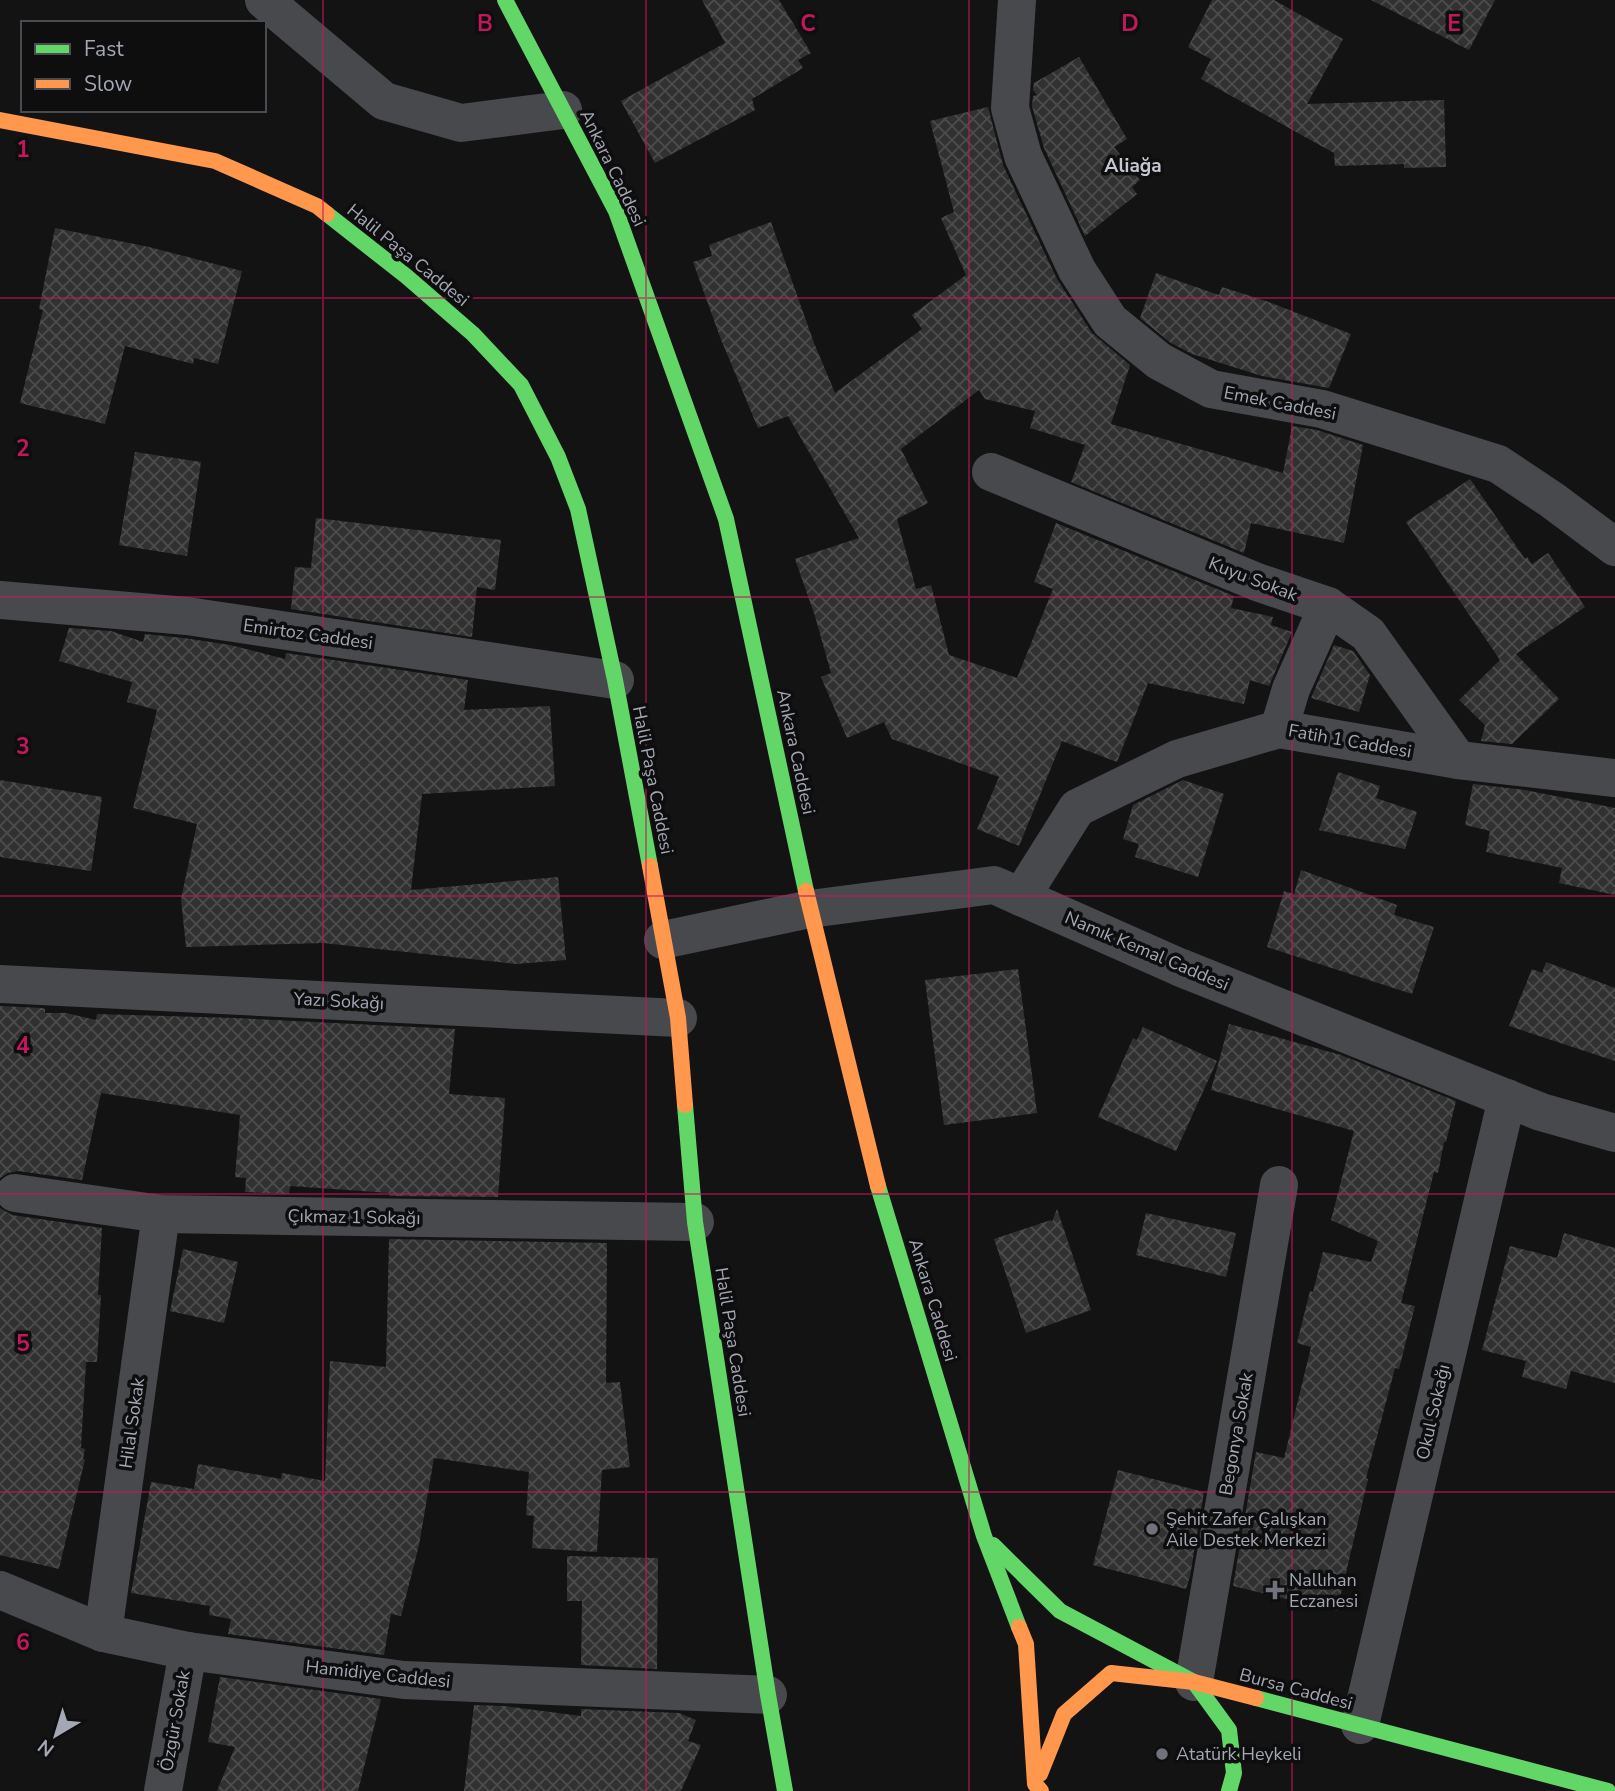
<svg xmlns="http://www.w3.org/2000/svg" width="1615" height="1791" font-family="'Nunito Sans',sans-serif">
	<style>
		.building { fill: url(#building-cross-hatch) }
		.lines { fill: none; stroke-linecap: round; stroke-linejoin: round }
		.street { stroke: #48494c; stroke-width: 38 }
		.fast { stroke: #63d668; stroke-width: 16 }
		.slow { stroke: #ff974d; stroke-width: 16 }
		.grid { fill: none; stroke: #c2185b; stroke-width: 2; stroke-opacity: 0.55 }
		.poi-dot { fill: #71737c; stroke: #0e0e0f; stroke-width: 2.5 }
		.labels { text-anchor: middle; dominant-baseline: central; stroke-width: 7; stroke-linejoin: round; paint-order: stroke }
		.street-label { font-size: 18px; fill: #a4a7b4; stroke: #0e0e0f }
		.poi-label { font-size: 18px; fill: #a4a7b4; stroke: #0e0e0f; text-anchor: start }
		.neighbourhood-label { font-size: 19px; font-weight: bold; fill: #c5c7d1; stroke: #0e0e0f }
		.grid-label { font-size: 23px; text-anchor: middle; font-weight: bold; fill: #c2185b; stroke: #0e0e0f; stroke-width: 7; stroke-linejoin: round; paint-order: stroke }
	</style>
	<defs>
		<pattern id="building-cross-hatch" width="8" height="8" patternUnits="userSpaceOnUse" patternTransform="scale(1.75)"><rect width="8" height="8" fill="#313132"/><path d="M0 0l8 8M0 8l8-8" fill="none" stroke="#4c4c4d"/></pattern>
	</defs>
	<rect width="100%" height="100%" fill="#131313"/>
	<!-- building -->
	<g class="building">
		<polygon points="702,0 779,0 811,53 798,60 803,68 752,99 755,110 655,163 621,101 725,43"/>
		<polygon points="1212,0 1274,0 1343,39 1307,104 1444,100 1446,167 1404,168 1404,164 1335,166 1334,153 1201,79 1211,59 1188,47"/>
		<polygon points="1371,0 1495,0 1469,50"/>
		<polygon points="1079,57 1127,139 1114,147 1140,180 1132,187 1137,194 1085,236 1044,148 1032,106 1033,96 1037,95 1033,90 1034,83"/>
		<polygon points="988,107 1003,165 1057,279 1092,333 1130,365 1111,424 1283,473 1292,426 1317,430 1363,445 1344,543 1251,523 1244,553 1071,482 1085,445 1030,428 1035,411 985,399 979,390 901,449 928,503 897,519 916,589 931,585 949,655 1017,678 1053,589 1034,582 1056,523 1234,596 1231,608 1273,617 1271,625 1292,632 1269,686 1250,680 1244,704 1148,683 1117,762 1062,741 1019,846 977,829 999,777 892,739 884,722 847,738 821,677 831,673 815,616 795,559 859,538 788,416 758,428 720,337 693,262 712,256 709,245 771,222 814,343 835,393 922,329 912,315 966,275 941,218 954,212 930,121"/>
		<polygon points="55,228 149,247 242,271 218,364 194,358 193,364 125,346 105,424 20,403 43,310 39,309"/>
		<polygon points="1156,273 1219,295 1222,287 1266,301 1351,334 1329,388 1262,376 1192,354 1171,343 1140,318"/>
		<polygon points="135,452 201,462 187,556 119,545"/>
		<polygon points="1470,479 1525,559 1527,557 1532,564 1548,553 1585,607 1516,654 1559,699 1512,744 1481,741 1485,725 1459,700 1500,660 1406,522"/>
		<polygon points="316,518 501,540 495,590 477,587 472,637 291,609 295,567 311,568"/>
		<polygon points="69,628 111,631 143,642 145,634 184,638 230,645 285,659 286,653 468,680 464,710 550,706 555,786 422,794 411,890 558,877 566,960 516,964 323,943 186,947 181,899 197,824 133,808 157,710 127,702 132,682 59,661"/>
		<polygon points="1334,645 1353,651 1370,675 1359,712 1311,698"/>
		<polygon points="1338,772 1380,786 1376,798 1417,812 1405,849 1319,830"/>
		<polygon points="0,780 102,797 91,871 0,857"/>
		<polygon points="1183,780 1224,794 1198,877 1135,857 1139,844 1123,839 1133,805"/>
		<polygon points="1473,784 1525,790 1615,808 1615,895 1559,883 1562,868 1486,852 1490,831 1465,825"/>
		<polygon points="1301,870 1397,905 1394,915 1434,927 1412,994 1267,947 1284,891 1294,894"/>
		<polygon points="1546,962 1615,988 1615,1061 1509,1026 1532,969 1542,973"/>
		<polygon points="1018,969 1037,1113 944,1125 925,980"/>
		<polygon points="0,1006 42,1008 45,1009 45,1013 66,1013 96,1020 97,1014 235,1018 455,1029 449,1094 505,1098 498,1197 389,1196 390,1193 290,1186 289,1194 245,1192 246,1178 235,1177 240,1115 101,1093 82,1180 18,1171 8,1173 0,1178"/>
		<polygon points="1229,1024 1341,1055 1456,1101 1446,1142 1444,1142 1438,1173 1434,1172 1401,1303 1415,1306 1399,1369 1395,1368 1366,1478 1368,1479 1337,1611 1233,1586 1256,1452 1284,1458 1311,1347 1297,1343 1310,1291 1313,1292 1323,1252 1371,1262 1378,1241 1331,1220 1354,1131 1211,1090"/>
		<polygon points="1143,1027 1217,1061 1176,1151 1098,1117 1133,1038 1137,1040"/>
		<polygon points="0,1208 12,1215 102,1228 98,1295 101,1295 97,1362 86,1362 81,1448 85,1449 83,1459 85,1459 59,1569 0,1555"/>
		<polygon points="1057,1209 1091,1310 1026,1333 994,1239 1051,1220 1052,1222"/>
		<polygon points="1146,1213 1236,1233 1226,1277 1136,1255"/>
		<polygon points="1564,1233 1615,1248 1615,1383 1571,1371 1566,1389 1522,1377 1526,1361 1482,1350 1510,1246 1557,1258"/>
		<polygon points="389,1239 607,1243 606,1383 620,1382 630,1467 602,1470 597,1552 532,1548 534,1516 526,1515 529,1472 434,1458 419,1545 401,1616 391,1614 384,1655 228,1634 231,1619 209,1615 210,1606 131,1593 151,1482 194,1489 198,1464 281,1479 282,1473 325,1481 330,1361 386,1367"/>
		<polygon points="183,1249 238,1262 224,1323 170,1311"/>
		<polygon points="1118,1470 1204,1492 1190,1576 1186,1589 1093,1565"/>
		<polygon points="567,1556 658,1558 657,1669 581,1665 582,1601 567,1601"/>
		<polygon points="220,1677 381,1699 358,1791 217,1791 235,1747 208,1742"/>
		<polygon points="474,1705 504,1706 581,1716 581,1709 679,1713 696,1720 688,1741 701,1745 681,1791 464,1791"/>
	</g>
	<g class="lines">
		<!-- street -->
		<g class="street">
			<polyline points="264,0 384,101 461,123 563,110"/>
			<polyline points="1017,0 1010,108 1023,156 1077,270 1110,321 1159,361 1211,389 1322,409 1498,464 1552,500 1615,547"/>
			<polyline points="991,472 1257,582 1328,606 1368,634 1458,760"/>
			<polyline points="0,600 187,616 615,680"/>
			<polyline points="1279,729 1291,689 1328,606"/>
			<polyline points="1021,897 1077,808 1177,759 1279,729 1458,760 1615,778"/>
			<polyline points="663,940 810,909 994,885 1179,967 1541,1112 1615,1133"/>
			<polyline points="0,984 678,1018"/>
			<polyline points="15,1193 161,1214 695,1222"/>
			<polyline points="0,1590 103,1633 188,1651 404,1680 768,1695"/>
			<polyline points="103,1633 161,1214"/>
			<polyline points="1194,1682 1279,1185"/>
			<polyline points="1360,1725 1507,1098"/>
			<polyline points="163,1791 188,1651"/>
		</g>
		<!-- fast -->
		<g class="fast">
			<polyline points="505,0 616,211 726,519 806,891"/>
			<polyline points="327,214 406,276 473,334 521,385 558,457 578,509 615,680 650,866"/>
			<polyline points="685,1105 695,1222 768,1695 785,1791"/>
			<polyline points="878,1186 984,1536 1019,1627"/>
			<polyline points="993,1545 1060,1611 1194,1682 1229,1730 1234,1773 1229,1791"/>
			<polyline points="1256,1698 1608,1791"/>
		</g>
		<!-- slow -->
		<g class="slow">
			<polyline points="0,120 215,161 317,206 327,214"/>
			<polyline points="650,866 678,1018 685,1105"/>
			<polyline points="806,891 878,1186"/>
			<polyline points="1019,1627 1026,1644 1035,1784 1041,1791"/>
			<polyline points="1040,1774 1064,1714 1111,1673 1194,1682 1256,1698"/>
		</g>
	</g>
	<!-- grid -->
	<path class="grid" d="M 323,0 L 323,1791M 646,0 L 646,1791M 969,0 L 969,1791M 1292,0 L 1292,1791M 0,298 L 1615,298M 0,597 L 1615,597M 0,896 L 1615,896M 0,1194 L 1615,1194M 0,1492 L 1615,1492"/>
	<!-- markers -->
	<g class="poi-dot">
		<circle cx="1152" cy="1529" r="7"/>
		<path d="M1271.5 1579.5h7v7h7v7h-7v7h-7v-7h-7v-7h7z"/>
		<circle cx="1162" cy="1754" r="7"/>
	</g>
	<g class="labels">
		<!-- street labels -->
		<g class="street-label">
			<text transform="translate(613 168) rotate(64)">Ankara Caddesi</text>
			<text transform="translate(408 255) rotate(39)">Halil Paşa Caddesi</text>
			<text transform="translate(1280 403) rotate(11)">Emek Caddesi</text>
			<text transform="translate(1253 579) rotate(21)">Kuyu Sokak</text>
			<text transform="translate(308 634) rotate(8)">Emirtoz Caddesi</text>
			<text transform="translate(1350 741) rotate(10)">Fatih 1 Caddesi</text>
			<text transform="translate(796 752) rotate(78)">Ankara Caddesi</text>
			<text transform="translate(653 780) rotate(79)">Halil Paşa Caddesi</text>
			<text transform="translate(1147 951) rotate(23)">Namık Kemal Caddesi</text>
			<text transform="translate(339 1001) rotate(3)">Yazı Sokağı</text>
			<text transform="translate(354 1217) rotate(1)">Çıkmaz 1 Sokağı</text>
			<text transform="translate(933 1300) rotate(73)">Ankara Caddesi</text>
			<text transform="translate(733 1342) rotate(81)">Halil Paşa Caddesi</text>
			<text transform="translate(1433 1412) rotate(-77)">Okul Sokağı</text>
			<text transform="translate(132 1423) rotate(-82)">Hilal Sokak</text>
			<text transform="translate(1236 1434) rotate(-80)">Begonya Sokak</text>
			<text transform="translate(378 1674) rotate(6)">Hamidiye Caddesi</text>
			<text transform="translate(1296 1689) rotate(15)">Bursa Caddesi</text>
			<text transform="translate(175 1721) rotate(-80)">Özgür Sokak</text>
		</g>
		<!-- poi labels -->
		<g class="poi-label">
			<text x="1166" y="1519">Şehit Zafer Çalışkan<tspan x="1166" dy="21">Aile Destek Merkezi</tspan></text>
			<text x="1289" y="1580">Nallıhan<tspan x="1289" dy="21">Eczanesi</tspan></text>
			<text x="1176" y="1754">Atatürk Heykeli</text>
		</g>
		<!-- neighbourhood labels -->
		<g class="neighbourhood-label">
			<text x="1133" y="166">Aliağa</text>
		</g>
	</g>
	<g class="grid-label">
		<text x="485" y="31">B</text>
		<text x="808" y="31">C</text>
		<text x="1130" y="31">D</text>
		<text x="1454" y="31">E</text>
		<text x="23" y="157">1</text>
		<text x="23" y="456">2</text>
		<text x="23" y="754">3</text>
		<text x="23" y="1053">4</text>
		<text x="23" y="1351">5</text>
		<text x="23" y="1650">6</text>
	</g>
	<!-- legend -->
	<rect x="21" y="21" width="245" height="91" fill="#0e0e0f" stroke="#4a4b51" stroke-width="2"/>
	<rect x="35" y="44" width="35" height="10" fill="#63d668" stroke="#4a4b51" stroke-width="2"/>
	<text x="84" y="56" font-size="21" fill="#a4a7b4">Fast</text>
	<rect x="35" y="79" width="35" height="10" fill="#ff974d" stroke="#4a4b51" stroke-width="2"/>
	<text x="84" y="91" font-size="21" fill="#a4a7b4">Slow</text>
	<!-- north arrow -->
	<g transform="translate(56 1735) rotate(218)" stroke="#0e0e0f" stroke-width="5" paint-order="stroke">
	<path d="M0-5L12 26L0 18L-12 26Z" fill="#a4a7b4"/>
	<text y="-10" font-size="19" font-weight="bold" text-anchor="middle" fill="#a4a7b4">N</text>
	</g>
</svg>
